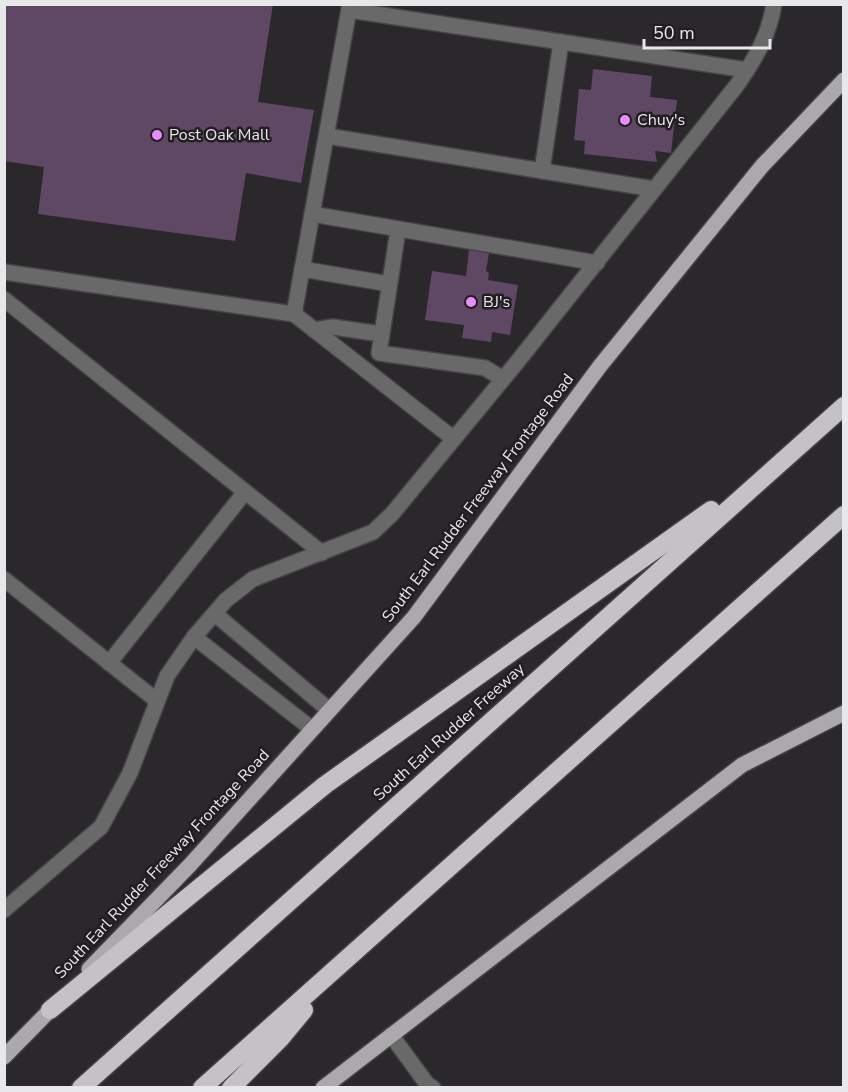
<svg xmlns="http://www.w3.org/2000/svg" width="848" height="1092" font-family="'Nunito Sans',sans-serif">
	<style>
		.building { fill: #5e4863 }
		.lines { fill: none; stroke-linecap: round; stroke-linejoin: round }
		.minor-casing { stroke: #454346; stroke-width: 18 }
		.major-casing { stroke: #454346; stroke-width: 18 }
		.highway-casing { stroke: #454346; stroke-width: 21 }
		.minor { stroke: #6a696a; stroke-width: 15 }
		.major { stroke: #aba9ac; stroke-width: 15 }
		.highway { stroke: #c5c2c6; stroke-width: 18 }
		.poi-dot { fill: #e98dfe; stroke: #211e21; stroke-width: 2 }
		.labels { text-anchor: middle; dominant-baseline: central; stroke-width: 5; stroke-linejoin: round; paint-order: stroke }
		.poi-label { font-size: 16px; fill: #e8e7e9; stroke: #211e21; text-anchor: start }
		.street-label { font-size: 16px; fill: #e8e7e9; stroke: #211e21 }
	</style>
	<rect width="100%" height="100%" fill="#2a282b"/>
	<!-- building -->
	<g class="building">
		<polygon points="4,4 273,4 258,102 314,110 301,183 246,173 235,241 38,214 44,167 4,161"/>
		<polygon points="593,69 652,76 650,97 677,100 671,153 655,151 657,162 584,154 585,141 574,140 579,89 591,90"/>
		<polygon points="469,250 489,253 486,271 489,273 488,280 518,285 510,335 492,332 491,342 462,338 464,325 425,320 432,271 466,276"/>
	</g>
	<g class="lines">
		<defs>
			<g id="minor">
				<polyline points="349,10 747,70"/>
				<polyline points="327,136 654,189"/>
				<polyline points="542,171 561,42"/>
				<polyline points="312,214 597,263"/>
				<polyline points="398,230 379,353 485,368 503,379"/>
				<polyline points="302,269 389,284"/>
				<polyline points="4,272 294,314 350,4"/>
				<polyline points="4,299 322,553"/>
				<polyline points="294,314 454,439"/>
				<polyline points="314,330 333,327 381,334"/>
				<polyline points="4,579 156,700"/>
				<polyline points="215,614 329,710"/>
				<polyline points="194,637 312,729"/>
				<polyline points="109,663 245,492"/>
				<path d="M 4,910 L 101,827 L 130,773 L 167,676 L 194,637 L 226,600 L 253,579 L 373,532 L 392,514 L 518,361 L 737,85 C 755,59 769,36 774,4"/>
				<polyline points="391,1035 427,1084 433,1088"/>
			</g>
			<g id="major">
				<polyline points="89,969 190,865 414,617 600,366 762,166 844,80"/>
				<polyline points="4,1057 58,1002"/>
				<polyline points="323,1088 742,765 844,713"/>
			</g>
			<g id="highway">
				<polyline points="50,1010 325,785 711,510"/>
				<polyline points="81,1088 844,406"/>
				<polyline points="202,1088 844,515"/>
				<polyline points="231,1088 280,1039 304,1010"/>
			</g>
		</defs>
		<!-- minor casing -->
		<use href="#minor" class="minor-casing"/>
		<!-- major casing -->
		<use href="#major" class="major-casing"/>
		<!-- highway casing -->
		<use href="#highway" class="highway-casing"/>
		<!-- minor -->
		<use href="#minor" class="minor"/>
		<!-- major -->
		<use href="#major" class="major"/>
		<!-- highway -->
		<use href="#highway" class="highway"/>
	</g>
	<!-- markers -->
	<g class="poi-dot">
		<circle cx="625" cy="120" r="6"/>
		<circle cx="157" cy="135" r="6"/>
		<circle cx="471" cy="302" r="6"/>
	</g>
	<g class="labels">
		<!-- poi labels -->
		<g class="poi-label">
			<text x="637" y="120">Chuy's</text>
			<text x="169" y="135">Post Oak Mall</text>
			<text x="483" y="302">BJ's</text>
		</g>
		<!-- street labels -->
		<g class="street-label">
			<text transform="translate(478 498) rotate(-53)">South Earl Rudder Freeway Frontage Road</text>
			<text transform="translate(449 732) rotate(-42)">South Earl Rudder Freeway</text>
			<text transform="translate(162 864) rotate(-47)">South Earl Rudder Freeway Frontage Road</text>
		</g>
	</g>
	<!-- border -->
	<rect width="848" height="1092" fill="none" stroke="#e8e7e9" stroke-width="12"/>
	<!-- scale -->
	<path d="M644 39v9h126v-9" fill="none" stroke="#e8e7e9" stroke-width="3"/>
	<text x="653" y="39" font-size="18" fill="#e8e7e9" stroke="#211e21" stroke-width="4.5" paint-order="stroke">50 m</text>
</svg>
